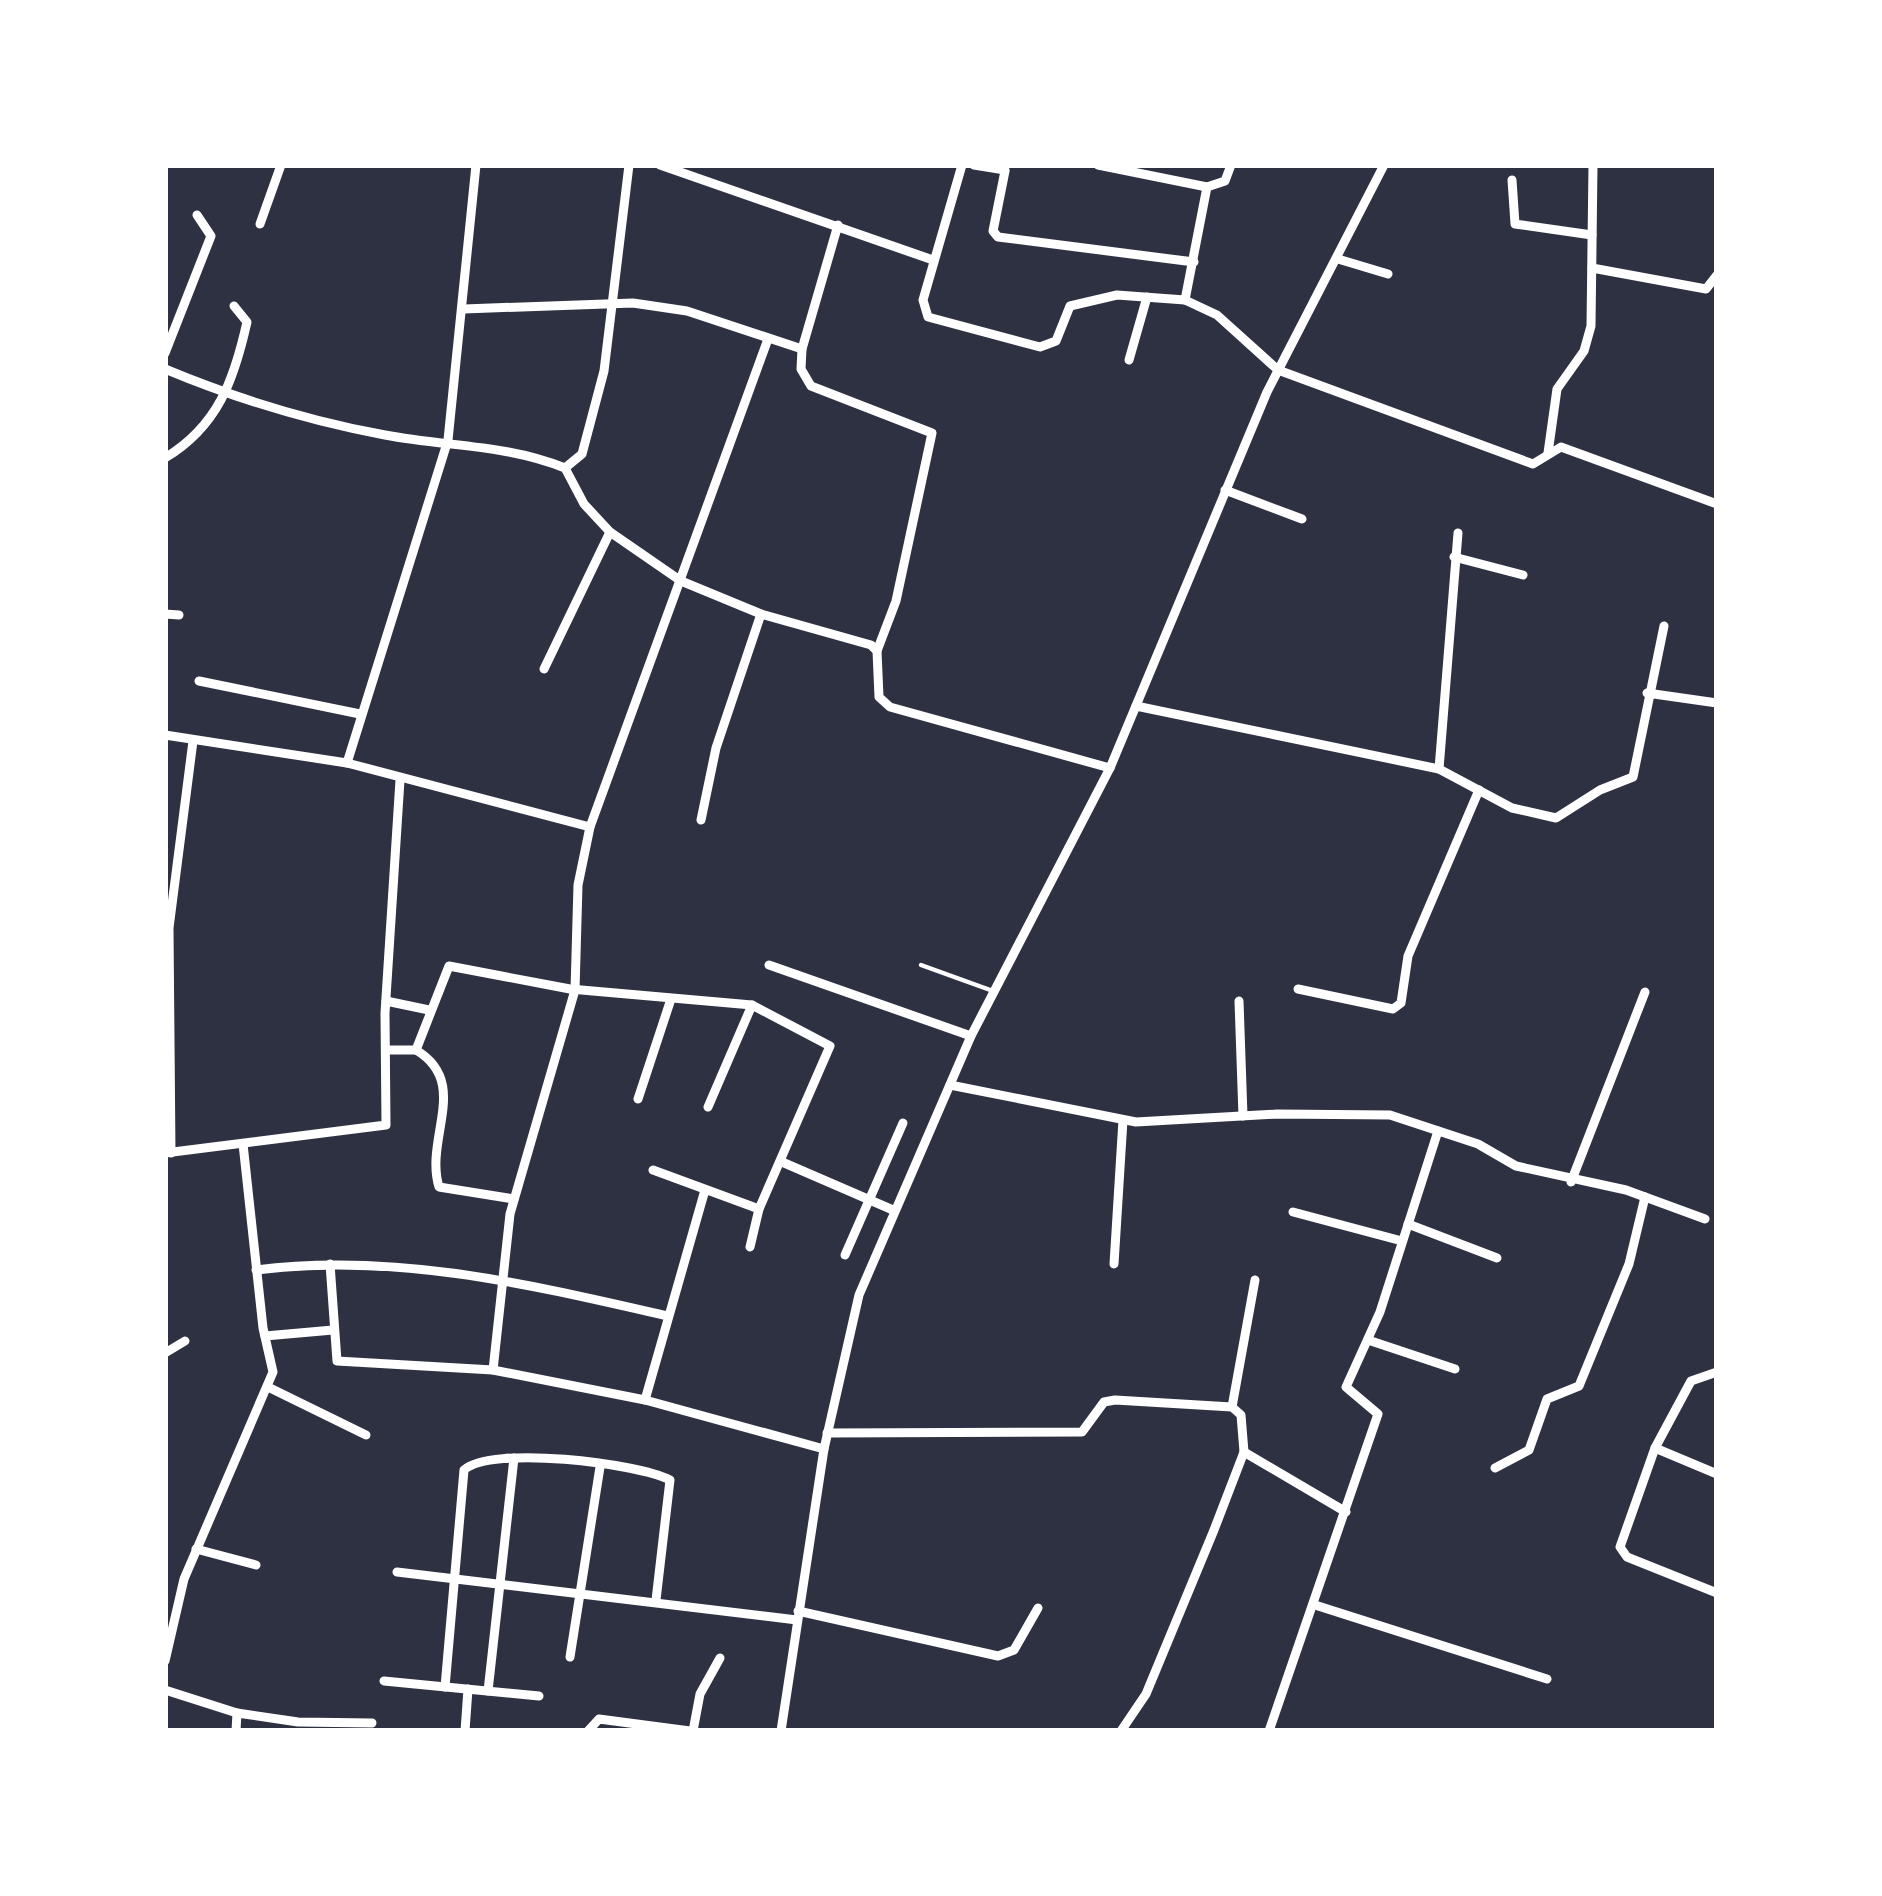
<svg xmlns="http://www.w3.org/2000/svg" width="1882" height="1896" font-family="Manrope,sans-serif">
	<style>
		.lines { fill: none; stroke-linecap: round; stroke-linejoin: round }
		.service { stroke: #fff; stroke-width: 4.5 }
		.minor { stroke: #fff; stroke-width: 9 }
	</style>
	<rect width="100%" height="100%" fill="#2d3142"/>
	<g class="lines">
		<!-- service -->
		<polyline class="service" points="921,965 993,991"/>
		<!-- minor -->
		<g class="minor">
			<polyline points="660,165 933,260"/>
			<polyline points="962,165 923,300 928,317 1040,347 1056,341 1070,306 1117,295 1185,300 1217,315 1278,370 1533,464 1561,447 1717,504"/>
			<polyline points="974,165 1005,170"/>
			<polyline points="1098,165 1207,187 1225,181 1231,165"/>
			<polyline points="1005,171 993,231 998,237 1194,262"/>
			<polyline points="1512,180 1515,224 1592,235"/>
			<polyline points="260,224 281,165"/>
			<polyline points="1338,259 1388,274"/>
			<polyline points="1592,268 1706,289 1717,275"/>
			<polyline points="1185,300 1207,187"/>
			<polyline points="464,309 633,303 687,311 802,349 801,369 811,386 932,433 896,601 877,651"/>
			<polyline points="802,349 838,225"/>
			<polyline points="165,353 211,236 197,215"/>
			<polyline points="1129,360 1147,297"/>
			<path d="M 165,369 C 237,399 309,421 385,435 C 448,447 505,444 565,468 L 584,504 L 610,532 L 681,581 L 761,614 L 871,645 L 877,651 L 879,697 L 890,707 L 1110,768"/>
			<polyline points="1548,453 1557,389 1584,351 1591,326 1593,165"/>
			<path d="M 165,458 C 218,426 234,380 247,322 L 234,306"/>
			<polyline points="565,468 582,454 604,371 629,165"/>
			<polyline points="1225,490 1302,519"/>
			<polyline points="1454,557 1523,575"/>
			<polyline points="165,614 179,615"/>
			<polyline points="544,669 610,532"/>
			<polyline points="199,681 360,714"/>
			<polyline points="1647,693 1717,703"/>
			<polyline points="1136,706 1439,769 1512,808 1556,818 1600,790 1633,777 1664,626"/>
			<polyline points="165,735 347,763 590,827"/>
			<polyline points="347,763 448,440 476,165"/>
			<polyline points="1439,769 1458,533"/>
			<polyline points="701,820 716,748 761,614"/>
			<polyline points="769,965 971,1036"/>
			<polyline points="1298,989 1393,1009 1401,1003 1408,956 1479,790"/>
			<polyline points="386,1001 429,1010"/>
			<polyline points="1239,1001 1243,1116"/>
			<polyline points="387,1050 416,1050 449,966 570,989 752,1005"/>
			<path d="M 416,1050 C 471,1083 424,1138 439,1187 L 514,1199"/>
			<polyline points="950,1085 1136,1122 1277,1114 1390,1115 1478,1144 1516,1166 1626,1190 1705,1219"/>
			<polyline points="638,1099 671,999"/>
			<polyline points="708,1107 752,1005 830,1046 759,1209 750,1247"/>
			<polyline points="165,1153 386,1125 385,1013 400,780"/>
			<polyline points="171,1153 169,928 193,741"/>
			<polyline points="782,1162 893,1210"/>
			<polyline points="653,1170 759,1209"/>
			<polyline points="1571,1182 1645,992"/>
			<polyline points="1293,1212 1402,1241"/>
			<polyline points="1408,1224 1497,1258"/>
			<polyline points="845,1255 903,1123"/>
			<polyline points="330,1264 337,1361 493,1370 645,1400 824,1449"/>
			<polyline points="1114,1264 1123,1120"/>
			<path d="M 256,1270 C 396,1252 532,1285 668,1316"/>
			<polyline points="265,1336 333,1330"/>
			<polyline points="1368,1340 1455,1369"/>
			<polyline points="165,1353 185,1341"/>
			<polyline points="493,1370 510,1214 575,990 578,885 590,827 768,339"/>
			<polyline points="1717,1372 1691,1381 1655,1448 1620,1547 1627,1557 1717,1593"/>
			<polyline points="270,1388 366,1435"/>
			<polyline points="645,1400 705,1190"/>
			<polyline points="1232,1407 1255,1280"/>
			<polyline points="827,1433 1082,1432 1104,1402 1115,1400 1232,1407 1241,1415 1244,1452 1214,1530 1146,1694 1121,1731"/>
			<polyline points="1655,1448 1717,1474"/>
			<polyline points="1244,1452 1346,1512"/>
			<polyline points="1495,1468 1529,1450 1547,1399 1579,1386 1629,1264 1645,1197"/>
			<polyline points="196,1549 256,1565"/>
			<polyline points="397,1572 797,1620"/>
			<polyline points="1315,1605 1547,1679"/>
			<polyline points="798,1611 998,1656 1014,1650 1038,1608"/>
			<polyline points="570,1657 600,1467"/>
			<polyline points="165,1661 184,1579 273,1372 263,1328 243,1144"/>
			<polyline points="384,1681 539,1696"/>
			<path d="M 445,1687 L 464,1470 C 491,1445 637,1463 670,1480 L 656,1600"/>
			<polyline points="165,1690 237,1713 298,1722 372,1723"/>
			<polyline points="488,1691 514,1458"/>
			<polyline points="236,1731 237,1713"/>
			<polyline points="465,1731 468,1689"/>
			<polyline points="588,1731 599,1719 690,1731"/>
			<polyline points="693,1731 700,1694 720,1658"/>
			<polyline points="781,1731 824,1449 859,1295 971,1036 1110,768 1267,392 1384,165"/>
			<polyline points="1269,1731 1378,1414 1346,1387 1380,1312 1438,1131"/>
		</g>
	</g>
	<!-- border -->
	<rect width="1882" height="1896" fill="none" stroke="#ffffff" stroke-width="336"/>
</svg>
